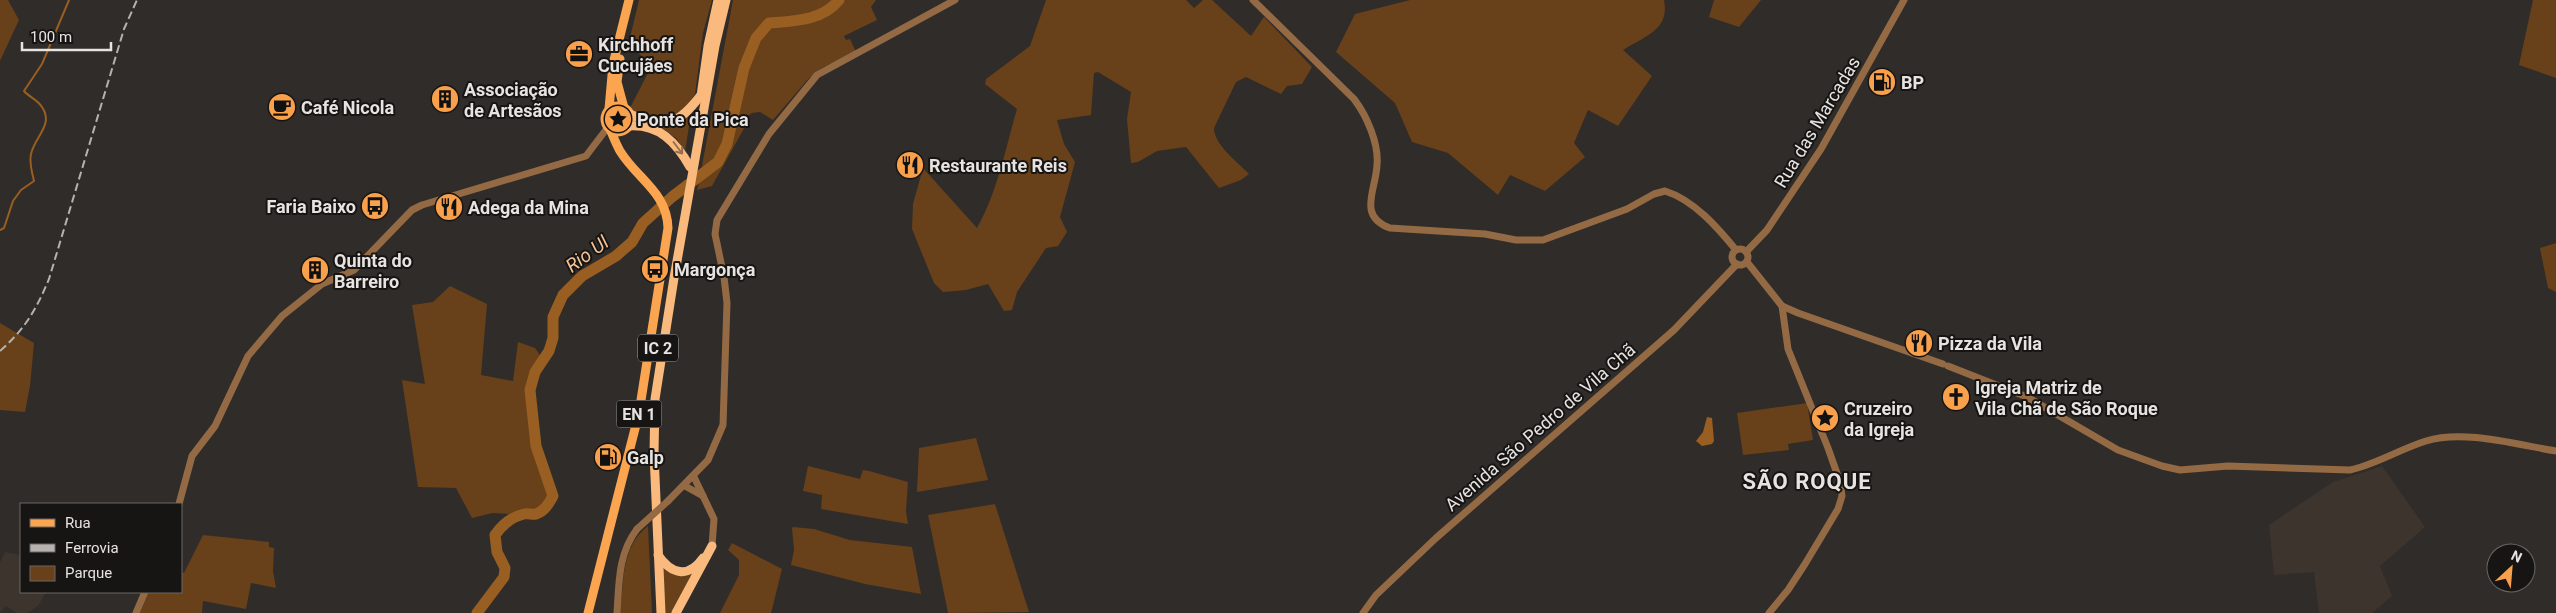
<svg xmlns="http://www.w3.org/2000/svg" width="2556" height="613" font-family="Roboto,sans-serif">
	<style>
		.built { fill: #3d342d }
		.green { fill: #684019 }
		.water { fill: #995e21 }
		.lines { fill: none; stroke-linecap: round; stroke-linejoin: round }
		.stream { stroke: #995e21; stroke-width: 2 }
		.river { stroke: #995e21; stroke-width: 11 }
		.tertiary { stroke: #946a45; stroke-width: 7 }
		.primary { stroke: #fba551; stroke-width: 9 }
		.trunk { stroke: #faba7e; stroke-width: 9 }
		.rail { stroke: #b5b2b0; stroke-width: 2; stroke-dasharray: 8 4; stroke-linecap: butt }
		.tertiary-bridge { stroke: #946a45; stroke-width: 7 }
		.oneway { stroke: #94704e }
		.labels { text-anchor: middle; dominant-baseline: central; stroke-width: 4; stroke-linejoin: round; paint-order: stroke }
		.shield { fill: #171513; stroke: #a8a5a3; stroke-width: 1 }
		.shield-label { font-size: 16px; font-weight: bold; fill: #e6e3e1 }
		.poi-label { font-size: 18px; font-weight: bold; fill: #e6e3e1; stroke: #171513; text-anchor: start }
		.street-label { font-size: 18px; fill: #e6e3e1; stroke: #171513 }
		.water-label { font-size: 19px; font-style: italic; fill: #f6c397; stroke: #171513 }
		.district-label { font-size: 22px; font-weight: bold; letter-spacing: 1px; fill: #e6e3e1; stroke: #171513 }
	</style>
	<rect width="100%" height="100%" fill="#302c29"/>
	<!-- built -->
	<g class="built">
		<polygon points="2382,466 2425,527 2380,566 2392,596 2372,613 2319,613 2314,572 2274,575 2269,525 2333,482"/>
		<polygon points="5,552 21,555 21,592 46,592 38,606 27,613 17,613 6,606 0,613 0,563"/>
	</g>
	<!-- green -->
	<g class="green">
		<polygon points="0,0 8,0 19,20 0,61"/>
		<polygon points="639,0 712,0 703,33 695,94 684,111 666,121 640,116 630,108 651,67 629,42"/>
		<path d="M 733,0 L 834,0 C 817,18 792,18 768,20 L 753,37 L 746,58 L 723,148 L 715,161 L 701,171 Z"/>
		<path d="M 841,0 L 876,0 L 871,7 L 877,20 L 844,36 L 846,40 L 850,39 L 856,52 L 822,68 L 809,78 L 773,120 L 760,112 L 752,113 L 746,117 L 747,123 L 712,186 L 697,190 C 701,174 707,176 717,164 C 725,155 729,142 733,130 C 740,103 745,43 769,26 C 775,22 784,24 791,24 C 812,22 828,16 841,0 Z"/>
		<path d="M 1046,0 L 1186,0 L 1194,8 L 1203,0 L 1212,0 L 1251,36 L 1264,17 L 1312,67 L 1302,84 L 1287,86 L 1281,94 L 1246,77 L 1236,82 L 1214,128 C 1214,145 1238,162 1249,174 L 1241,180 L 1219,188 L 1186,147 L 1157,151 L 1138,162 L 1131,163 L 1127,119 L 1131,92 L 1098,72 L 1094,73 L 1091,115 L 1057,120 L 1064,144 L 1075,162 L 1060,217 L 1067,232 L 1058,246 L 1046,248 L 1017,292 L 1012,310 L 1004,311 L 988,284 L 966,290 L 943,292 L 934,283 L 912,229 L 913,204 L 923,168 L 977,228 C 998,190 1005,150 1017,109 L 985,84 L 986,79 L 1030,46 Z"/>
		<path d="M 1410,0 L 1664,0 C 1670,30 1645,36 1623,50 L 1652,76 L 1618,126 L 1588,110 L 1574,143 L 1585,157 L 1545,191 L 1510,175 L 1498,195 L 1448,153 L 1412,142 L 1395,103 L 1336,52 L 1355,14 Z"/>
		<polygon points="1714,0 1761,0 1739,27 1709,17"/>
		<polygon points="2533,0 2556,0 2556,78 2519,65"/>
		<circle cx="618" cy="120" r="9"/>
		<polygon points="691,113 685,152 676,138 661,128 674,126"/>
		<polygon points="2556,243 2556,292 2548,288 2540,248"/>
		<polygon points="450,286 487,304 481,375 513,381 518,342 535,348 542,358 528,379 528,399 535,451 551,495 539,510 511,514 492,513 472,518 456,488 418,487 402,380 425,384 412,305 433,302"/>
		<polygon points="0,323 34,343 30,386 25,412 0,410"/>
		<polygon points="1807,403 1813,440 1788,444 1789,450 1743,455 1737,413"/>
		<polygon points="976,438 988,480 917,492 919,448"/>
		<polygon points="808,466 860,479 863,470 869,471 908,482 906,511 908,524 821,509 822,495 803,491"/>
		<polygon points="995,504 1029,612 948,613 928,515"/>
		<path d="M 648,526 L 652,613 L 620,613 C 624,582 621,546 648,526 Z"/>
		<polygon points="793,527 814,529 850,540 912,547 921,594 865,584 791,565 794,550 792,528"/>
		<polygon points="203,535 269,542 269,547 274,548 273,571 276,588 251,583 246,609 203,601 202,613 140,613 149,592 181,592 181,572 184,573"/>
		<polygon points="732,543 782,569 771,613 720,613 739,575 739,560 728,550"/>
		<polygon points="662,568 672,573 696,570 674,613 664,613"/>
	</g>
	<!-- water -->
	<polygon class="water" points="1707,417 1712,418 1714,441 1712,444 1702,446 1696,441 1703,432"/>
	<g class="lines">
		<!-- stream -->
		<path class="stream" d="M 0,230 L 4,228 L 13,201 L 21,190 L 34,181 C 32,172 29,163 31,154 C 35,136 54,125 42,107 C 37,99 29,97 24,91 L 42,64 L 69,0"/>
		<!-- river -->
		<path class="river" d="M 477,613 L 504,577 L 505,568 L 497,552 L 495,535 C 502,525 511,517 524,514 C 528,513 533,515 536,514 C 545,511 549,503 553,496 L 536,446 L 530,390 L 535,372 L 549,351 L 553,338 L 553,317 L 563,295 L 582,276 L 616,256 L 632,242 L 643,223 L 672,197 L 718,162 L 727,144 L 744,68 L 756,38 L 769,23 C 794,21 822,21 839,0"/>
		<!-- tertiary -->
		<g class="tertiary">
			<path d="M 1253,0 L 1354,99 C 1367,116 1379,144 1377,165 C 1376,190 1357,216 1390,228 L 1485,234 L 1516,240 L 1543,240 L 1627,209 L 1654,194 L 1665,191 C 1694,200 1718,228 1736,250"/>
			<circle cx="1740" cy="257" r="8"/>
			<polyline points="1746,252 1767,230 1821,149 1904,0"/>
			<polyline points="1747,262 1782,306 1788,349 1828,448 1840,482 1842,496 1838,509 1805,564 1788,590 1769,613"/>
			<polyline points="1782,306 1798,313 1943,364"/>
			<path d="M 1948,366 L 2027,397 L 2118,450 L 2162,466 L 2180,470 L 2228,466 L 2350,470 C 2377,464 2400,449 2426,441 C 2464,429 2518,445 2556,451"/>
			<polyline points="694,477 714,519 712,546"/>
			<polyline points="685,486 703,496"/>
			<polyline points="668,501 708,460 723,425 727,303 724,277 715,234 717,220 769,134 817,75 955,0"/>
			<polyline points="179,504 192,456 215,426 248,356 282,316 322,284 354,270 412,210 422,205 586,156 608,127"/>
			<polyline points="136,613 145,592"/>
			<path d="M 617,613 C 619,583 618,554 637,529"/>
			<polyline points="1363,613 1376,595 1436,538 1674,330 1737,264"/>
		</g>
		<!-- primary -->
		<g class="primary">
			<polyline points="620,59 617,82 624,108"/>
			<circle cx="618" cy="119" r="13"/>
			<polyline points="609,109 613,64 629,0"/>
			<path d="M 588,613 L 639,413 L 668,228 C 667,192 637,179 620,151 C 616,144 613,136 610,129"/>
		</g>
		<!-- trunk -->
		<g class="trunk">
			<polyline points="701,96 708,46 718,0"/>
			<path d="M 630,114 C 666,130 678,125 701,95"/>
			<path d="M 629,126 C 659,124 676,142 690,167"/>
			<path d="M 658,555 C 671,574 688,579 703,558"/>
			<polyline points="661,613 654,454 655,399 674,278 715,46 726,0"/>
			<polyline points="676,613 712,546"/>
		</g>
		<!-- rail -->
		<path class="rail" d="M 0,351 C 25,329 36,310 49,279 L 124,29 L 137,0"/>
		<!-- tertiary-bridge -->
		<polyline class="tertiary-bridge" points="637,529 668,501"/>
	</g>
	<!-- one-way arrows -->
	<defs><path id="oneway-shaft" d="M-6 0H5M1.5-3L5.5 0L1.5 3" fill="none" stroke-width="1.6" stroke-linecap="round" stroke-linejoin="round" transform="scale(1.25)"/></defs>
	<use class="oneway" href="#oneway-shaft" transform="translate(678 148) rotate(53)"/>
	<!-- icons -->
	<defs>
		<symbol id="office-disc" viewBox="-11 -11 22 22"><circle r="9.5" fill="#f8a04b" stroke="#171513"/><path d="M-6-3h4V-5.5h4V-3h4V5H-6ZM-1-4.5V-3h2v-1.5ZM-6 0V1H6V0Z" fill="#111"/></symbol>
		<symbol id="fuel-disc" viewBox="-11 -11 22 22"><circle r="9.5" fill="#f8a04b" stroke="#171513"/><path d="M-5.5-6h7V0h2V4h1.3V-2.5L3-4.5l.8-.8L6-3V5H2.5V1h-1V6h-7ZM-4.2-4.7v3.2H.2V-4.7Z" fill="#111"/></symbol>
		<symbol id="building-disc" viewBox="-11 -11 22 22"><circle r="9.5" fill="#f8a04b" stroke="#171513"/><path d="M-4-6H4V6H1V3H-1V6H-4ZM-2.5-4.3h1.7v1.8h-1.7ZM.8-4.3h1.7v1.8H.8ZM-2.5-1h1.7V.8h-1.7ZM.8-1h1.7V.8H.8Z" fill="#111"/></symbol>
		<symbol id="cafe-disc" viewBox="-11 -11 22 22"><circle r="9.5" fill="#f8a04b" stroke="#171513"/><path d="M-5.5-4.5H6V0H3Q3 3.5 0 3.5H-2.5Q-5.5 3.5-5.5 0ZM3-3.2v2h1.7v-2ZM-6 4.5H4V6H-6Z" fill="#111"/></symbol>
		<symbol id="sight-disc" viewBox="-11 -11 22 22"><circle r="9.5" fill="#f8a04b" stroke="#171513"/><path d="M0-6L1.8-2.2L6-1.7L2.9 1.2L3.7 5.4L0 3.3L-3.7 5.4L-2.9 1.2L-6-1.7L-1.8-2.2Z" fill="#111"/></symbol>
		<symbol id="restaurant-disc" viewBox="-11 -11 22 22"><circle r="9.5" fill="#f8a04b" stroke="#171513"/><path d="M-5-6h1v4h1v-4h1v4h1v-4h1v5L-1.5 .5V6h-2V.5L-5-1ZM5-6V6H3V1.5H1.5Q1.5-4 5-6Z" fill="#111"/></symbol>
		<symbol id="bus-disc" viewBox="-11 -11 22 22"><circle r="9.5" fill="#f8a04b" stroke="#171513"/><path d="M-5-6H5V4H4V6H2V4H-2V6H-4V4H-5ZM-3.5-4V0h7V-4ZM-3.5 1.2v1.5H-2V1.2ZM2 1.2v1.5H3.5V1.2Z" fill="#111"/></symbol>
		<symbol id="church-disc" viewBox="-11 -11 22 22"><circle r="9.5" fill="#f8a04b" stroke="#171513"/><path d="M-1.2-6h2.4v3.5h3.3v2.4h-3.3V6h-2.4V-.1h-3.3v-2.4h3.3Z" fill="#111"/></symbol>
	</defs>
	<g fill-rule="evenodd">
		<use href="#office-disc" x="563" y="38" width="32" height="32"/>
		<use href="#fuel-disc" x="1866" y="66" width="32" height="32"/>
		<use href="#building-disc" x="429" y="83" width="32" height="32"/>
		<use href="#cafe-disc" x="266" y="91" width="32" height="32"/>
		<use href="#sight-disc" x="602" y="103" width="32" height="32"/>
		<use href="#restaurant-disc" x="894" y="149" width="32" height="32"/>
		<use href="#bus-disc" x="359" y="190" width="32" height="32"/>
		<use href="#restaurant-disc" x="433" y="191" width="32" height="32"/>
		<use href="#bus-disc" x="639" y="253" width="32" height="32"/>
		<use href="#building-disc" x="299" y="254" width="32" height="32"/>
		<use href="#restaurant-disc" x="1903" y="327" width="32" height="32"/>
		<use href="#church-disc" x="1940" y="381" width="32" height="32"/>
		<use href="#sight-disc" x="1809" y="402" width="32" height="32"/>
		<use href="#fuel-disc" x="592" y="441" width="32" height="32"/>
	</g>
	<g class="labels">
		<!-- shield labels -->
		<g class="shield">
			<rect x="638" y="334.5" width="40" height="27" rx="4"/>
			<rect x="616.5" y="400.5" width="45" height="27" rx="4"/>
		</g>
		<g class="shield-label">
			<text x="658" y="348">IC 2</text>
			<text x="639" y="414">EN 1</text>
		</g>
		<!-- poi labels -->
		<g class="poi-label">
			<text x="598" y="44">Kirchhoff<tspan x="598" dy="21">Cucujães</tspan></text>
			<text x="1901" y="82">BP</text>
			<text x="464" y="89">Associação<tspan x="464" dy="21">de Artesãos</tspan></text>
			<text x="301" y="107">Café Nicola</text>
			<text x="637" y="119">Ponte da Pica</text>
			<text x="929" y="165">Restaurante Reis</text>
			<text x="356" y="206" text-anchor="end">Faria Baixo</text>
			<text x="468" y="207">Adega da Mina</text>
			<text x="334" y="260">Quinta do<tspan x="334" dy="21">Barreiro</tspan></text>
			<text x="674" y="269">Margonça</text>
			<text x="1938" y="343">Pizza da Vila</text>
			<text x="1975" y="387">Igreja Matriz de<tspan x="1975" dy="21">Vila Chã de São Roque</tspan></text>
			<text x="1844" y="408">Cruzeiro<tspan x="1844" dy="21">da Igreja</tspan></text>
			<text x="627" y="457">Galp</text>
		</g>
		<!-- street labels -->
		<g class="street-label">
			<text transform="translate(1817 122) rotate(-59)">Rua das Marcadas</text>
			<text transform="translate(1540 427) rotate(-41)">Avenida São Pedro de Vila Chã</text>
		</g>
		<!-- water labels -->
		<g class="water-label">
			<text transform="translate(587 254) rotate(-36)">Rio Ul</text>
		</g>
		<!-- district labels -->
		<g class="district-label">
			<text x="1807" y="481">SÃO ROQUE</text>
		</g>
	</g>
	<!-- legend -->
	<rect x="20" y="503" width="162" height="90" fill="#171513" stroke="#6a6765"/>
	<rect x="30" y="519" width="25" height="8" fill="#fba551" stroke="#6a6765"/>
	<text x="65" y="528" font-size="15" fill="#e6e3e1">Rua</text>
	<rect x="30" y="544" width="25" height="8" fill="#b5b2b0" stroke="#6a6765"/>
	<text x="65" y="553" font-size="15" fill="#e6e3e1">Ferrovia</text>
	<rect x="30" y="566" width="25" height="15" fill="#684019" stroke="#6a6765"/>
	<text x="65" y="578" font-size="15" fill="#e6e3e1">Parque</text>
	<!-- north arrow -->
	<g transform="translate(2511 568) rotate(26)"><circle r="24" fill="#171513" stroke="#6a6765"/>
	<path d="M0-4L9 19L0 12L-9 19Z" fill="#f8a04b"/>
	<text y="-8" font-size="14" font-weight="bold" text-anchor="middle" fill="#e6e3e1">N</text>
	</g>
	<!-- scale -->
	<path d="M22 42v8h89v-8" fill="none" stroke="#e6e3e1" stroke-width="2.5"/>
	<text x="30" y="42" font-size="15" fill="#e6e3e1" stroke="#171513" stroke-width="4" paint-order="stroke">100 m</text>
</svg>
